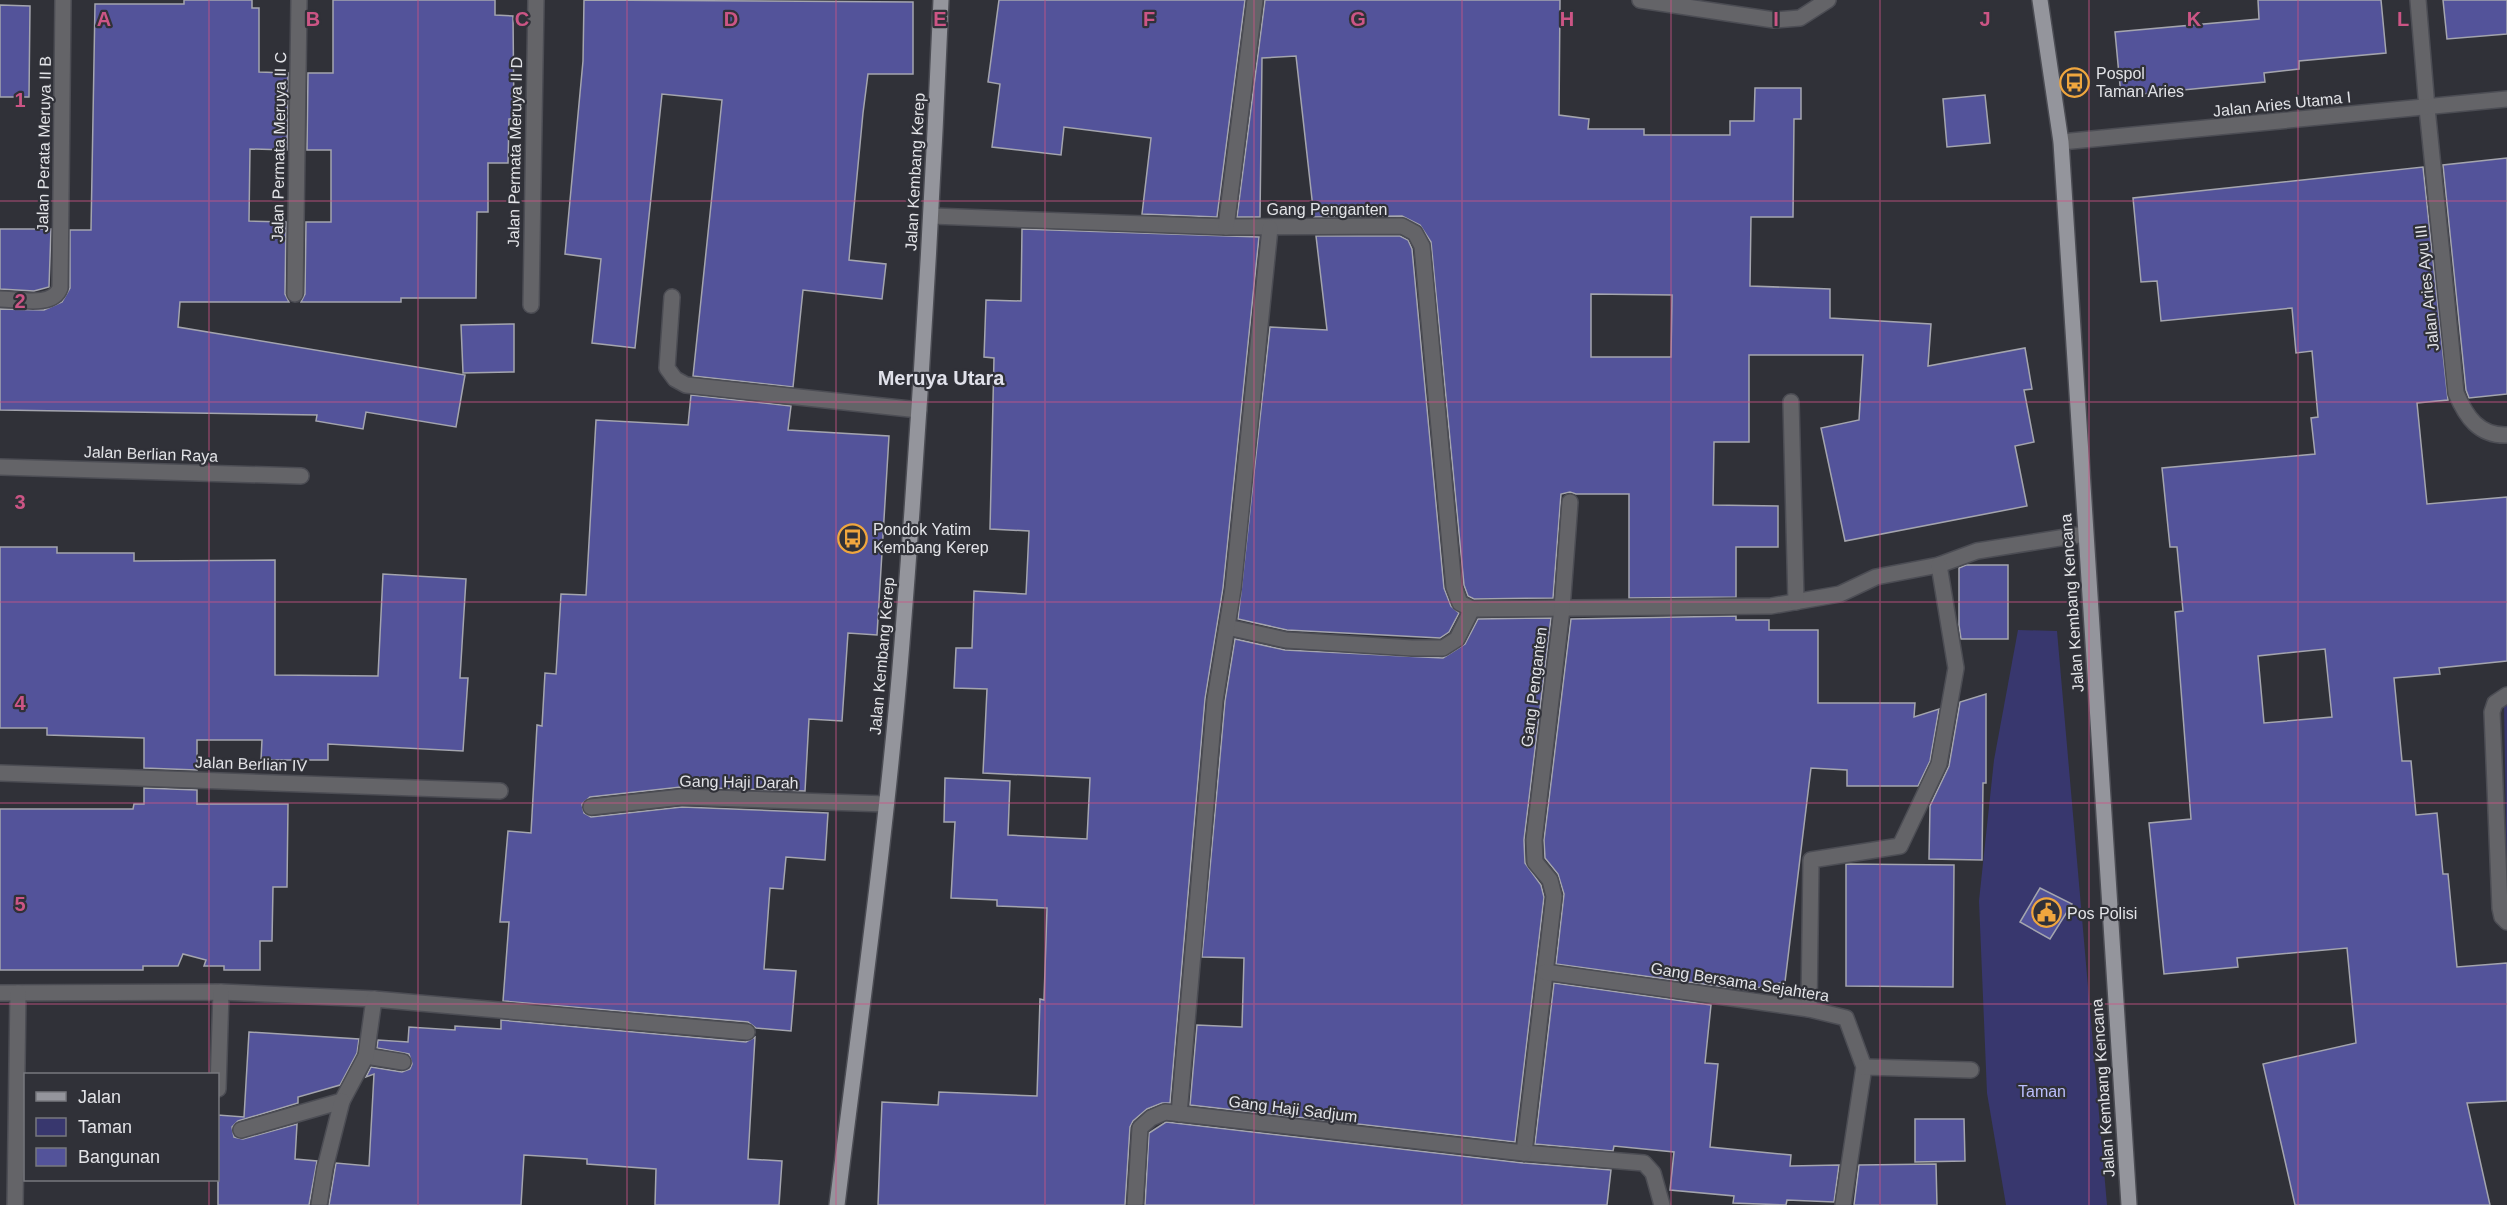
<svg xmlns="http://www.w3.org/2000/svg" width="2507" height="1205" font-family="Helvetica,sans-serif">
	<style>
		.green { fill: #38376e }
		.building { fill: #53539a; stroke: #a4a5ae; stroke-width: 1.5; fill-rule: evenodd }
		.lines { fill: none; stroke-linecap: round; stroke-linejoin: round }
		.minor-casing { stroke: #4c4d54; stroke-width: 18 }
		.major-casing { stroke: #4c4d54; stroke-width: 18 }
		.minor { stroke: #646468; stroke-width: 15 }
		.major { stroke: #94959c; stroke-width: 15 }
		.grid { fill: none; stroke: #cc5585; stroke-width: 1.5; stroke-opacity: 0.55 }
		.labels { text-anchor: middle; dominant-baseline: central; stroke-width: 4.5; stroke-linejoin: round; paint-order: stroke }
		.poi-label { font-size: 16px; fill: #e2e3e7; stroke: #303138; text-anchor: start }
		.street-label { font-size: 16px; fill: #e2e3e7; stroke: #303138 }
		.park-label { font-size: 16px; fill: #bbbefc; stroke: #303138 }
		.quarter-label { font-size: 20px; font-weight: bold; fill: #e0e1ea; stroke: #303138 }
		.grid-label { font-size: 20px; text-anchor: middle; font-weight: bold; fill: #cc5585; stroke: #303138; stroke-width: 4.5; stroke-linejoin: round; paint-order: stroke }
	</style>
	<rect width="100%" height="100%" fill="#303138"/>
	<!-- green -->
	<g class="green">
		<polygon points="2018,630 2057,631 2107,1205 2006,1205 1987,1093 1979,901 1994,760"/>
		<polygon points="2504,702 2507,702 2507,884"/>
	</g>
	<!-- building -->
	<g class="building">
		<polygon points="184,0 252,0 252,8 259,8 259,72 288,73 287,150 250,149 249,221 286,222 285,294 289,302 180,302 178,327 465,375 456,427 366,412 363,429 316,421 317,415 0,410 0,309 44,310 62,302 70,288 70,230 91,230 95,4 184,4"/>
		<polygon points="333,0 495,0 495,15 513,16 514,119 509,119 508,163 488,163 488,212 477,212 476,298 401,298 401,302 301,302 305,294 306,222 331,222 331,150 307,150 308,73 333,73"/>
		<polygon points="584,0 913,2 913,74 868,74 863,113 849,260 886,264 882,299 803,290 793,387 693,376 722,100 662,94 635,348 592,343 601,259 565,254 583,61"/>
		<polygon points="999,0 1245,0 1217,217 1142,214 1151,138 1064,127 1061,155 992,147 1000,84 988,82"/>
		<path d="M 1265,0 L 1560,0 L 1559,115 L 1589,119 L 1588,129 L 1644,129 L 1644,135 L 1730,135 L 1730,121 L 1754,121 L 1755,88 L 1801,88 L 1801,119 L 1794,119 L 1793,217 L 1751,217 L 1750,286 L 1830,289 L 1830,318 L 1931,324 L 1928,366 L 2025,348 L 2032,389 L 2024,390 L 2034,442 L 2015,446 L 2027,506 L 1845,541 L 1821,428 L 1859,420 L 1863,355 L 1749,355 L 1749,442 L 1714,442 L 1713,505 L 1778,506 L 1778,547 L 1736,547 L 1736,597 L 1629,598 L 1629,494 L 1576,494 L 1570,492 L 1561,494 L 1553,598 L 1474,599 L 1468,596 L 1464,585 L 1431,242 L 1420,225 L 1402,216 L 1314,217 L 1296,56 L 1262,58 L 1260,217 L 1237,217 ZM 1591,294 L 1672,295 L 1671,357 L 1591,357 Z"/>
		<polygon points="2258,0 2381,0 2386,53 2299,61 2299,69 2264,73 2265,82 2121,96 2115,32 2259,19"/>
		<polygon points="2443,0 2507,0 2507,34 2447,39"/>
		<polygon points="0,5 30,6 29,97 0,97"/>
		<polygon points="1985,95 1990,143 1947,147 1943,99"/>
		<polygon points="2507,158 2507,394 2469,398 2466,390 2443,165"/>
		<path d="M 2423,167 L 2448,400 L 2417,403 L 2427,504 L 2507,497 L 2507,661 L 2439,668 L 2440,674 L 2394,678 L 2402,761 L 2411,761 L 2416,815 L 2437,813 L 2443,874 L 2448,874 L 2457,967 L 2507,963 L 2507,1101 L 2467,1103 L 2490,1205 L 2295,1205 L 2263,1064 L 2356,1043 L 2347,948 L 2237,958 L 2238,967 L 2164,974 L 2149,823 L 2191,819 L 2175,612 L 2183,611 L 2177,547 L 2170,547 L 2162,468 L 2315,454 L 2311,418 L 2318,417 L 2312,351 L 2296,353 L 2292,308 L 2161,321 L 2157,281 L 2141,282 L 2133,198 ZM 2325,649 L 2332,717 L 2264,723 L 2258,656 Z"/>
		<polygon points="0,229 51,229 49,287 34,291 0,289"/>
		<polygon points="1022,229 1259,237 1223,588 1205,699 1170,1103 1162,1103 1147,1109 1133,1121 1130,1127 1125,1205 878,1205 882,1102 938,1105 939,1092 1037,1096 1040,999 1044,1000 1047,908 997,906 997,900 951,898 955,822 944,822 945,778 1010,781 1008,835 1087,839 1090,778 983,773 987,689 954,688 956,648 972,648 974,591 1026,594 1029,531 990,529 994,358 984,357 986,300 1021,301"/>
		<polygon points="1316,236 1400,236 1408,240 1412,249 1444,588 1451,606 1459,613 1449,632 1440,638 1287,630 1238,619 1270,327 1327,330"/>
		<polygon points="514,324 514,372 463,373 461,325"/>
		<polygon points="691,395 791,406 788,430 889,436 877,635 848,633 842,721 809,719 805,791 681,787 590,797 582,804 584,813 591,817 682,807 828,813 825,860 786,857 783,889 770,888 764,969 796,971 791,1031 756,1028 748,1022 503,1001 509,922 500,922 508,831 531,833 537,725 542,726 545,673 556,674 561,594 586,595 596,420 688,425"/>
		<polygon points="0,547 57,547 57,553 134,553 134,561 275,560 275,675 378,676 383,574 466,579 460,678 468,678 463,751 328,744 328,760 261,760 262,740 197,740 197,770 144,768 144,738 47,735 47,728 0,728"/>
		<polygon points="1966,565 2008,565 2008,639 1961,639 1959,625 1959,568"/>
		<polygon points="1736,616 1736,620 1769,620 1769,630 1818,630 1818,703 1915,703 1914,717 1939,709 1930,761 1918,786 1847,786 1847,770 1811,768 1785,982 1747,990 1556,964 1564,894 1558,874 1545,858 1544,840 1571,619"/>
		<polygon points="1551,618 1524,840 1525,863 1541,885 1544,897 1515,1142 1190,1105 1197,1025 1242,1027 1244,958 1202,957 1225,701 1235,639 1285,650 1443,658 1465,644 1478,619"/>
		<polygon points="1986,694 1986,783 1983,783 1982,860 1929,859 1930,806 1949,766 1960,702"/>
		<polygon points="144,788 197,790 197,804 288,804 287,887 273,887 272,941 260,941 260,970 224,970 224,966 204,966 206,960 183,954 178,966 143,966 143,970 0,970 0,809 133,809 134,804 144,804"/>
		<polygon points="1846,864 1954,865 1953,987 1846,986"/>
		<polygon points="2040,888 2072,904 2050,939 2020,922"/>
		<polygon points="1554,983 1711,1005 1705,1063 1718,1064 1710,1147 1791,1155 1790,1166 1839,1165 1834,1202 1787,1200 1786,1205 1733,1203 1734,1196 1670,1190 1674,1152 1614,1146 1613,1151 1535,1144"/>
		<polygon points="501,1020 746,1042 755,1037 748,1159 782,1161 779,1205 655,1205 656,1169 587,1164 587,1159 524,1155 521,1205 329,1205 336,1163 369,1166 374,1074 366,1077 371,1067 402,1072 410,1069 412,1064 409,1054 377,1048 378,1040 408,1042 409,1027 455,1030 455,1026 501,1029"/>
		<polygon points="249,1032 359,1039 357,1053 340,1085 298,1097 298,1103 238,1121 232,1127 234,1137 243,1139 297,1124 295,1159 317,1161 309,1205 218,1205 218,1115 244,1117"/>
		<polygon points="1915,1119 1964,1119 1965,1161 1915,1162"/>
		<polygon points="1166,1122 1523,1163 1611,1170 1607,1205 1145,1205 1149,1133"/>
		<polygon points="1936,1164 1937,1205 1854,1205 1859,1165"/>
	</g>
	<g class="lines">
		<defs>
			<g id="minor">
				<polyline points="1640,0 1774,20 1800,18 1828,0"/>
				<path d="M 2418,0 L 2427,108 L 2456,393 C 2466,417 2479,436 2507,435"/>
				<polyline points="2061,142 2507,99"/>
				<polyline points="932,216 1226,227 1402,226 1415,233 1422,246 1454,587 1460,603 1472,609 1771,606 1840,594 1876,577 1939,565 1977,551 2085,534"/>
				<polyline points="1226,227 1255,0"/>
				<polyline points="295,294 299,0"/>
				<polyline points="672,297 667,368 675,379 686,385 919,410"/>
				<path d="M 0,299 C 18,299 53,308 60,288 L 63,0"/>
				<polyline points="531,305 536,0"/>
				<polyline points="1791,402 1796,602"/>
				<polyline points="0,467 301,476"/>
				<polyline points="1570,502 1562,609 1534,840 1535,862 1550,880 1554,896 1524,1153 1644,1163 1653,1173 1662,1205"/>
				<polyline points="1227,627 1286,640 1412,648 1443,648 1457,639 1472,609"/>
				<polyline points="2507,695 2495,703 2492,712 2500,908 2502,917 2507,922"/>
				<polyline points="0,773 500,791"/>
				<polyline points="591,807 682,797 886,804"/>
				<polyline points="1545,972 1809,1009 1846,1018 1864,1067 1843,1205"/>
				<polyline points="0,993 221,992 374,999 747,1032"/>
				<polyline points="1809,1009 1811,860 1900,846 1939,764 1956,668 1939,565"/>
				<polyline points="366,1056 403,1062"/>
				<polyline points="1864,1067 1971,1070"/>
				<polyline points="218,1089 221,992"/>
				<polyline points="1179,1114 1215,700 1233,589 1270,228"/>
				<polyline points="241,1130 342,1101 366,1056 374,999"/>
				<polyline points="15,1205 18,993"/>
				<polyline points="319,1205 325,1168 342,1101"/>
				<polyline points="1135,1205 1140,1128 1151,1118 1165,1112 1524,1153"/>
			</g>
			<g id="major">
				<polyline points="2040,0 2061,142 2129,1205"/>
				<path d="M 837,1205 C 860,1018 887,831 902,643 C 919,429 932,215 941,0"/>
			</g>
		</defs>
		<!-- minor casing -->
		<use href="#minor" class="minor-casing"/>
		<!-- major casing -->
		<use href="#major" class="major-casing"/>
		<!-- minor -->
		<use href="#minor" class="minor"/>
		<!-- major -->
		<use href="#major" class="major"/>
	</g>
	<!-- grid -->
	<path class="grid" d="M 209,0 L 209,1074M 418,0 L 418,1205M 627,0 L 627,1205M 836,0 L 836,1205M 1045,0 L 1045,1205M 1254,0 L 1254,1205M 1462,0 L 1462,1205M 1671,0 L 1671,1205M 1880,0 L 1880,1205M 2089,0 L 2089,1205M 2298,0 L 2298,1205M 0,201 L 2507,201M 0,402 L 2507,402M 0,602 L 2507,602M 0,803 L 2507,803M 0,1004 L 2507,1004M 209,1180 L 209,1205"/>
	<!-- icons -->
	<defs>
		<symbol id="bus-ring" viewBox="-11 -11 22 22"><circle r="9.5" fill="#303138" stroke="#f0a63e" stroke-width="1.5"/><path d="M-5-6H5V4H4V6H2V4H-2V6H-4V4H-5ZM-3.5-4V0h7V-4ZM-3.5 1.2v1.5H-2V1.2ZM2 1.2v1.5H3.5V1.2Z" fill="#f0a63e"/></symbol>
		<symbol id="civic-ring" viewBox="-11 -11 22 22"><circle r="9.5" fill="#303138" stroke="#f0a63e" stroke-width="1.5"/><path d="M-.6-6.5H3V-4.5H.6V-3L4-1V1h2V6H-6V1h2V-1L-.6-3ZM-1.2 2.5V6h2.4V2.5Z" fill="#f0a63e"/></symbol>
	</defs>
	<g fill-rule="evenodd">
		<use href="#bus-ring" x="2058" y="66" width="33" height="33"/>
		<use href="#bus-ring" x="836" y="522" width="33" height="33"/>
		<use href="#civic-ring" x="2030" y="896" width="33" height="33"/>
	</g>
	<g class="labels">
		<!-- poi labels -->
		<g class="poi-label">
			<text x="2096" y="73">Pospol<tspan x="2096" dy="18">Taman Aries</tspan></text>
			<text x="873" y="529">Pondok Yatim<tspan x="873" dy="18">Kembang Kerep</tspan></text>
			<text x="2067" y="913">Pos Polisi</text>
		</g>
		<!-- street labels -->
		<g class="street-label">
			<text transform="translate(2282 104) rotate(-6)">Jalan Aries Utama I</text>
			<text transform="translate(44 144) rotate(-89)">Jalan Perata Meruya II B</text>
			<text transform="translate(279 147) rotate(-89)">Jalan Permata Meruya II C</text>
			<text transform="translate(515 152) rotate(-89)">Jalan Permata Meruya II D</text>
			<text transform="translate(915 172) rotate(-87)">Jalan Kembang Kerep</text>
			<text x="1327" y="209">Gang Penganten</text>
			<text transform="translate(2427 288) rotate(-96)">Jalan Aries Ayu III</text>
			<text transform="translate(151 454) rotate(2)">Jalan Berlian Raya</text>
			<text transform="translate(2072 603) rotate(-94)">Jalan Kembang Kencana</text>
			<text transform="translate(882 656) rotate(-85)">Jalan Kembang Kerep</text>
			<text transform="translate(1534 687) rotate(-83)">Gang Penganten</text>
			<text transform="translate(251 764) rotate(2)">Jalan Berlian IV</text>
			<text transform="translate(739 782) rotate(1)">Gang Haji Darah</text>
			<text transform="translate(1740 982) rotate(9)">Gang Bersama Sejahtera</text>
			<text transform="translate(2103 1088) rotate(-94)">Jalan Kembang Kencana</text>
			<text transform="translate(1293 1109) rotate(7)">Gang Haji Sadjum</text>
		</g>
		<!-- park labels -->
		<g class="park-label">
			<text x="2042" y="1091">Taman</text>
		</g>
		<!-- quarter labels -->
		<g class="quarter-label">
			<text x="941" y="378">Meruya Utara</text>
		</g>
	</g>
	<g class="grid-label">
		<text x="104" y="26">A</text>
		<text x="313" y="26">B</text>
		<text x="522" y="26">C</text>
		<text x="731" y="26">D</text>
		<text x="940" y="26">E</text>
		<text x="1149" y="26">F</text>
		<text x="1358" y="26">G</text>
		<text x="1567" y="26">H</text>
		<text x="1776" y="26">I</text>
		<text x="1985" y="26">J</text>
		<text x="2194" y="26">K</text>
		<text x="2403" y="26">L</text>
		<text x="20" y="107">1</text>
		<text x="20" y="308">2</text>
		<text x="20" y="509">3</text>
		<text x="20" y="710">4</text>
		<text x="20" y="911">5</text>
	</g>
	<!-- legend -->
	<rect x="24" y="1073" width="195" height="108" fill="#303138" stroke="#77787e" stroke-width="1.5"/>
	<rect x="36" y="1092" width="30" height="9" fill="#94959c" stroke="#77787e" stroke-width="1.5"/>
	<text x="78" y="1103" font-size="18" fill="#e2e3e7">Jalan</text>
	<rect x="36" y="1118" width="30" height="18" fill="#38376e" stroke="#77787e" stroke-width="1.5"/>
	<text x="78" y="1133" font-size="18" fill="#e2e3e7">Taman</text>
	<rect x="36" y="1148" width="30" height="18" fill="#53539a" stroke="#77787e" stroke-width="1.5"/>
	<text x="78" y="1163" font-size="18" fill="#e2e3e7">Bangunan</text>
</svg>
